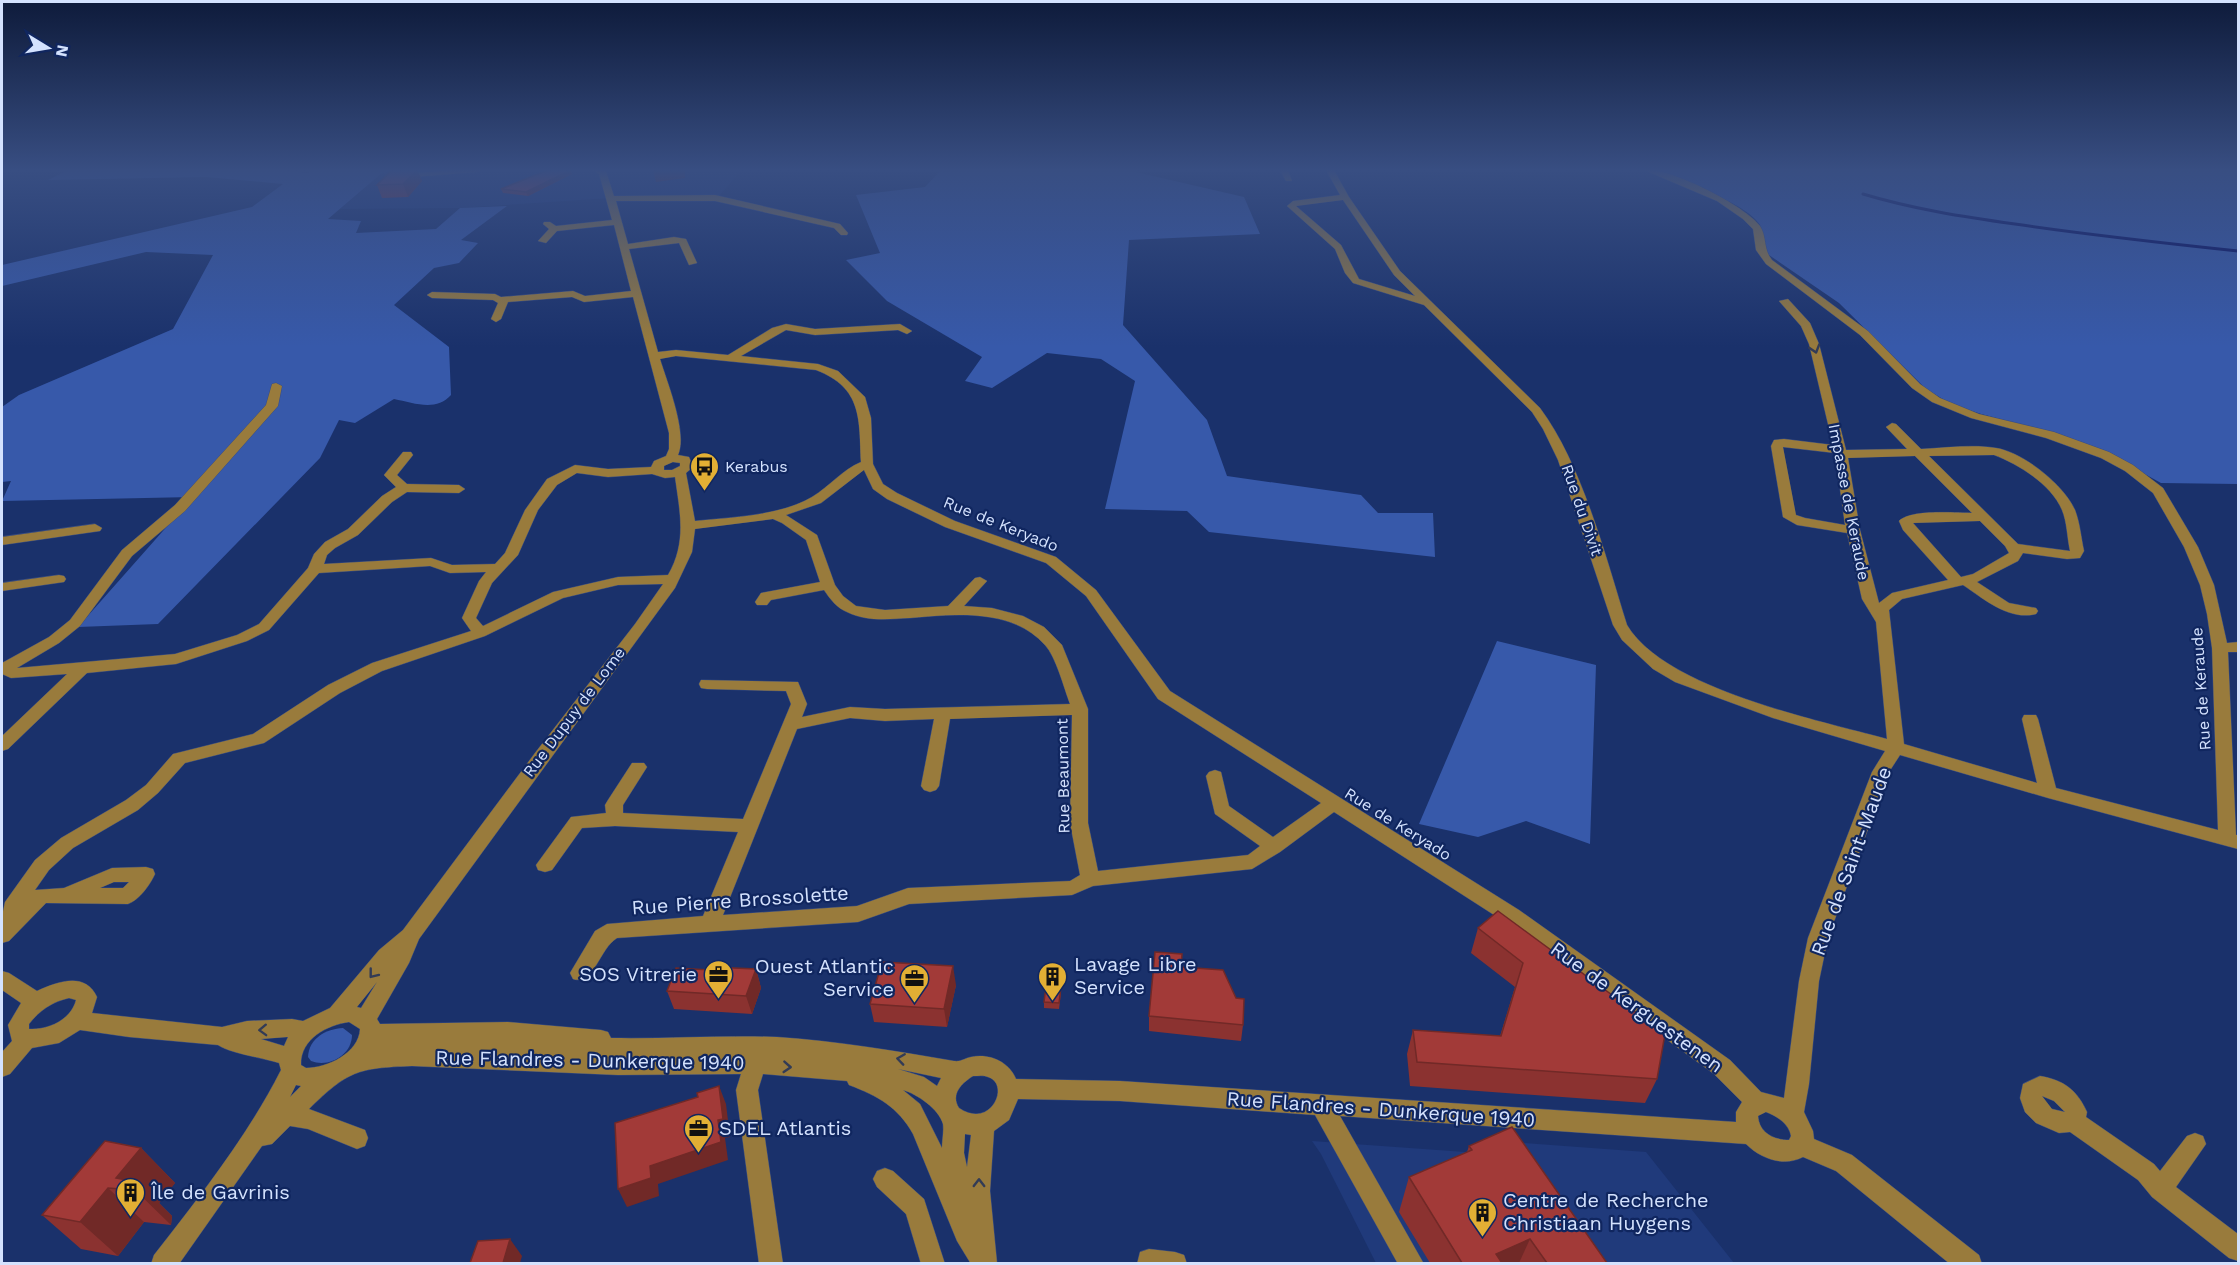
<svg xmlns="http://www.w3.org/2000/svg" width="2240" height="1265" font-family="'Work Sans',sans-serif">
	<style>
		.built { fill: #203a7b }
		.green { fill: #3759aa }
		.lines { fill: none; stroke-linecap: round; stroke-linejoin: round }
		.stream { stroke: #01085b; stroke-width: 3 }
		.minor-casing { stroke: #384d83; stroke-width: 1 }
		.minor { fill: #997b3c; fill-rule: evenodd }
		.wall { fill: #8b3230 }
		.shaded-wall { fill: #712927 }
		.building { fill: #a23a38; stroke: #712927; stroke-width: 1.5 }
		.oneway { stroke: #323b56 }
		.labels { text-anchor: middle; dominant-baseline: central; stroke-width: 4.5; stroke-linejoin: round; paint-order: stroke }
		.poi-label { font-size: 16px; fill: #d4e2fe; stroke: #10265f; text-anchor: start }
		.street-label { font-size: 16px; fill: #d4e2fe; stroke: #10265f }
		.near-street-label { font-size: 20px; fill: #d4e2fe; stroke: #10265f }
		.near-poi-label { font-size: 20px; fill: #d4e2fe; stroke: #10265f; text-anchor: start }
	</style>
	<rect width="100%" height="100%" fill="#1a316b"/>
	<!-- built -->
	<g class="built">
		<polygon points="400,170 742,170 719,196 626,197 460,208 340,209 382,173"/>
		<polygon points="1483,1140 1646,1152 1734,1263 1376,1263 1321,1154 1312,1141 1479,1153"/>
	</g>
	<!-- green -->
	<g class="green">
		<path d="M 68,170 L 270,170 L 308,173 L 313,170 L 400,170 L 382,173 L 328,219 L 361,221 L 356,233 L 436,229 L 460,208 L 507,206 L 461,240 L 478,243 L 459,263 L 434,268 L 394,305 L 449,347 L 451,395 C 436,412 414,403 394,399 L 355,423 L 339,420 L 320,458 L 158,624 L 78,627 L 193,497 L 2,501 L 11,481 L 2,482 L 2,407 L 19,395 L 173,329 L 213,255 L 146,252 L 2,286 L 2,265 L 252,207 L 283,184 L 206,177 L 48,180 Z"/>
		<polygon points="941,170 1127,170 1244,197 1260,234 1129,240 1123,325 1207,420 1227,476 1361,495 1378,513 1433,513 1435,557 1209,532 1187,511 1105,509 1135,381 1101,359 1047,353 992,388 965,381 982,357 887,301 846,260 880,253 856,195 925,187"/>
		<path d="M 1652,170 L 2238,170 L 2238,484 L 2161,483 L 2110,455 L 2065,436 L 1981,414 L 1951,404 L 1926,389 L 1839,303 L 1766,253 C 1765,245 1764,233 1760,225 C 1746,202 1678,180 1652,170 Z"/>
		<polygon points="1497,641 1596,665 1590,844 1526,821 1478,837 1419,824"/>
		<path d="M 343,1028 L 352,1035 C 352,1055 329,1068 311,1061 L 308,1057 C 309,1038 326,1029 343,1028 Z"/>
	</g>
	<g class="lines">
		<!-- stream -->
		<path class="stream" d="M 1863,194 C 1913,209 1964,217 2015,224 C 2089,235 2163,243 2238,251"/>
		<defs>
			<g id="minor">
				<polygon points="453,170 482,170 478,172 400,178 396,176 400,174"/>
				<path d="M 592,170 L 606,171 L 614,196 L 715,195 L 840,224 L 848,233 L 847,235 L 841,235 L 834,228 L 715,201 L 616,201 L 628,244 L 674,237 L 686,239 L 697,263 L 689,265 L 679,243 L 629,249 L 658,352 L 676,350 L 728,355 L 772,328 L 786,324 L 815,329 L 900,324 L 912,331 L 907,334 L 898,330 L 815,335 L 786,330 L 741,356 L 818,364 L 838,371 L 865,397 L 871,418 L 873,464 L 883,484 L 897,493 L 955,521 L 1056,557 L 1096,590 L 1170,691 L 1519,910 L 1730,1060 L 1761,1092 L 1784,1098 L 1799,981 L 1808,938 L 1872,772 L 1885,751 L 1773,718 L 1675,682 L 1653,669 L 1622,640 L 1613,625 L 1558,460 L 1543,429 L 1532,412 L 1424,305 L 1353,283 L 1345,273 L 1335,249 L 1287,206 L 1293,201 L 1340,195 L 1326,170 L 1334,170 L 1349,197 L 1400,271 L 1540,408 C 1582,464 1606,558 1627,625 C 1665,689 1818,720 1887,739 L 1876,622 L 1862,599 L 1847,533 L 1797,525 L 1783,517 L 1771,446 L 1774,440 L 1784,439 L 1833,445 L 1809,344 L 1801,326 L 1779,301 L 1788,299 L 1810,323 L 1819,344 L 1846,450 L 1907,449 L 1886,427 L 1892,423 L 1896,424 L 1921,449 C 1945,448 1973,444 1996,448 C 2023,452 2064,485 2075,510 C 2080,523 2081,537 2084,551 L 2080,558 L 2067,559 L 2023,553 L 2018,561 L 1977,582 L 2009,603 L 2036,608 L 2038,611 L 2036,614 C 2009,621 1984,599 1963,585 L 1902,599 L 1889,610 L 1904,744 L 2037,783 L 2022,719 L 2024,715 L 2036,715 L 2038,719 L 2056,788 L 2218,830 L 2212,648 L 2207,614 L 2200,585 L 2184,547 L 2153,493 L 2125,471 L 2101,458 L 2046,438 L 1971,418 L 1932,402 L 1912,388 L 1860,335 L 1766,264 L 1756,250 L 1753,229 L 1743,219 L 1717,201 L 1644,170 C 1669,167 1744,205 1760,226 C 1767,236 1763,249 1772,260 L 1868,331 L 1920,384 L 1940,398 L 1979,414 L 2054,432 L 2109,452 L 2133,465 L 2163,488 L 2198,547 L 2214,585 L 2227,643 L 2238,642 L 2238,652 L 2228,652 L 2236,835 L 2238,835 L 2238,849 L 2048,798 L 1900,755 L 1889,772 L 1828,938 L 1819,981 L 1809,1084 L 1804,1112 L 1813,1131 L 1814,1139 L 1852,1155 L 1979,1255 L 1982,1264 L 1950,1264 L 1836,1171 L 1803,1157 C 1784,1167 1761,1159 1746,1144 L 1340,1116 L 1424,1264 L 1398,1264 L 1315,1115 L 1120,1101 L 1018,1099 L 1009,1120 L 994,1131 L 990,1191 L 997,1263 L 971,1264 L 957,1241 L 913,1134 C 898,1107 878,1096 849,1085 L 847,1081 L 763,1074 L 758,1090 L 783,1264 L 759,1264 L 736,1090 L 741,1074 L 618,1075 L 412,1066 C 357,1068 348,1071 309,1109 L 365,1130 L 368,1138 L 365,1146 L 357,1149 L 308,1129 L 290,1126 L 272,1144 L 262,1146 L 179,1264 L 151,1264 L 154,1255 C 200,1196 247,1137 281,1070 L 279,1063 C 263,1058 229,1053 218,1045 L 129,1037 L 80,1030 L 59,1043 L 32,1048 L 10,1074 L 2,1077 L 2,1052 L 12,1041 L 8,1025 L 21,1003 L 2,990 L 2,971 L 9,973 L 37,991 C 57,982 85,971 97,997 L 92,1013 L 222,1027 L 247,1021 L 292,1019 L 303,1021 L 330,1008 L 379,950 L 403,930 L 535,753 L 635,624 L 663,584 L 618,585 L 563,598 L 485,636 L 382,671 L 340,693 L 264,743 L 185,763 L 158,793 L 138,810 L 73,848 L 49,870 L 35,890 L 64,888 L 112,868 L 146,867 L 153,869 L 155,874 C 150,885 139,900 128,904 L 46,903 L 9,941 L 2,943 L 2,916 L 5,902 L 35,860 L 61,838 L 126,800 L 146,785 L 173,754 L 253,734 L 328,685 L 372,663 L 471,631 L 462,618 L 479,581 L 486,572 L 450,573 L 430,566 L 319,573 L 269,630 L 247,641 L 176,664 L 87,673 L 8,749 L 2,751 L 2,736 L 67,674 L 11,678 L 2,674 L 2,663 L 49,637 L 70,620 L 122,550 L 175,505 L 266,405 L 272,384 L 276,383 L 282,386 L 278,406 L 185,511 L 132,556 L 80,626 L 59,643 L 17,668 L 175,654 L 237,635 L 259,624 L 308,568 L 314,554 L 325,542 L 348,529 L 382,496 L 396,487 L 384,475 L 403,452 L 411,452 L 413,455 L 397,475 L 407,484 L 459,485 L 465,489 L 459,493 L 407,492 L 392,502 L 358,535 L 335,548 L 327,555 L 324,564 L 431,558 L 452,565 L 495,564 L 505,553 L 525,510 L 547,479 L 575,465 L 608,469 L 651,467 L 654,461 L 666,456 L 669,449 L 669,433 L 633,297 L 584,302 L 572,297 L 508,302 L 501,319 L 496,322 L 491,319 L 498,303 L 493,300 L 432,298 L 427,295 L 432,292 L 495,294 L 501,297 L 573,291 L 585,296 L 631,291 L 614,225 L 557,231 L 546,243 L 538,241 L 549,229 L 543,224 L 544,222 L 550,222 L 556,226 L 612,220 L 599,174 ZM 1343,200 L 1394,275 L 1415,296 L 1359,279 L 1341,245 L 1296,206 ZM 676,356 L 816,370 C 863,388 859,420 861,462 C 842,470 830,486 812,497 C 780,516 731,517 695,521 L 686,473 L 693,467 L 689,457 L 678,455 C 688,433 667,382 660,359 ZM 1783,447 L 1835,453 L 1845,525 L 1805,518 L 1796,515 ZM 1994,455 C 2018,464 2051,484 2062,510 C 2067,522 2067,537 2070,551 L 2018,544 L 1929,456 ZM 1915,456 L 1972,513 C 1954,513 1911,509 1899,521 L 1903,530 L 1948,580 L 1892,593 L 1879,603 L 1860,530 L 1848,458 ZM 673,462 L 680,463 L 680,466 L 672,470 L 664,470 L 664,466 ZM 864,470 L 873,489 L 887,499 L 945,527 L 1046,563 L 1086,596 L 1158,699 L 1321,803 L 1273,837 L 1229,806 L 1221,772 L 1215,770 L 1209,772 L 1206,776 L 1215,814 L 1260,846 L 1248,855 L 1098,871 L 1088,823 L 1088,709 L 1062,645 L 1044,627 L 1023,616 L 992,608 L 964,606 L 987,581 L 980,577 L 975,578 L 948,606 L 885,610 L 856,606 L 843,596 L 835,585 L 817,535 L 786,515 L 821,503 ZM 577,473 L 608,477 L 652,474 L 665,478 L 675,477 C 680,513 687,542 668,575 L 618,577 L 553,592 L 483,626 L 476,618 L 492,583 L 518,555 L 538,510 L 557,485 ZM 773,519 L 782,523 L 806,540 L 820,582 L 761,593 L 755,602 L 757,605 L 767,605 L 771,600 L 824,590 C 830,599 837,608 847,612 C 867,622 889,619 910,618 C 955,614 1012,608 1045,645 C 1056,657 1064,688 1070,704 L 885,709 L 850,707 L 802,717 L 807,704 L 798,682 L 701,680 L 699,684 L 701,688 L 707,689 L 786,691 L 791,704 L 743,819 L 623,813 L 623,805 L 647,767 L 644,763 L 632,763 L 608,800 L 605,805 L 606,813 L 571,817 L 536,865 L 538,870 L 545,872 L 552,870 L 582,828 L 615,826 L 738,832 L 703,916 L 607,924 L 595,931 L 570,973 L 573,979 C 594,986 599,949 617,938 L 858,922 L 909,904 L 1072,895 L 1093,886 L 1252,869 L 1280,852 L 1334,812 L 1505,922 L 1714,1074 L 1742,1102 L 1736,1112 L 1736,1122 L 1120,1081 L 1016,1079 C 1009,1062 990,1053 971,1057 C 965,1058 961,1062 954,1061 C 895,1051 837,1041 777,1037 C 721,1035 667,1039 611,1038 L 608,1032 L 601,1030 L 508,1022 L 380,1024 L 377,1019 L 409,963 L 419,939 L 675,588 L 692,552 L 695,529 ZM 1980,521 L 2005,546 L 2009,553 L 1973,574 L 1961,577 L 1913,523 ZM 1072,715 L 1070,823 L 1080,875 L 1070,881 L 908,888 L 857,906 L 723,915 L 797,729 L 850,718 L 885,721 L 934,719 L 921,786 L 924,790 L 930,792 L 936,790 L 939,786 L 950,719 ZM 114,882 L 129,882 L 123,888 L 100,888 ZM 377,982 L 361,1008 L 357,1007 ZM 69,998 L 76,1000 C 71,1020 48,1030 29,1029 L 29,1024 C 40,1010 52,1002 69,998 ZM 349,1022 L 360,1029 C 359,1053 327,1068 306,1068 L 301,1065 C 300,1039 327,1025 349,1022 ZM 288,1037 L 284,1046 L 261,1039 ZM 898,1069 L 941,1078 L 937,1086 L 924,1077 ZM 973,1076 C 978,1076 984,1075 988,1077 C 1011,1084 991,1130 959,1108 C 950,1094 962,1083 973,1076 ZM 296,1085 L 301,1086 L 290,1097 ZM 903,1090 C 917,1094 939,1109 943,1124 C 944,1131 942,1141 942,1148 L 920,1104 ZM 1766,1112 C 1777,1116 1789,1124 1791,1136 L 1789,1140 C 1774,1140 1759,1133 1758,1116 ZM 965,1134 L 971,1135 L 967,1167 L 964,1153 Z"/>
				<polygon points="1280,170 1288,170 1292,181 1286,181"/>
				<polygon points="95,524 102,528 100,531 2,545 2,537"/>
				<polygon points="59,575 64,576 66,579 64,582 2,591 2,583"/>
				<path d="M 2040,1076 C 2064,1080 2077,1090 2087,1112 L 2086,1117 L 2154,1164 L 2160,1171 L 2187,1136 L 2195,1133 L 2203,1136 L 2206,1144 L 2176,1187 L 2238,1234 L 2238,1261 L 2229,1258 L 2152,1197 L 2138,1180 L 2070,1132 L 2059,1133 L 2036,1123 L 2025,1112 L 2020,1098 L 2023,1084 ZM 2042,1096 L 2054,1101 L 2065,1112 L 2052,1109 Z"/>
				<polygon points="885,1168 893,1171 924,1199 945,1264 921,1264 906,1214 877,1187 873,1179 877,1171"/>
				<polygon points="1149,1249 1175,1252 1184,1255 1187,1264 1137,1264 1140,1252"/>
			</g>
		</defs>
		<!-- minor casing -->
		<use href="#minor" class="minor-casing"/>
		<!-- minor -->
		<use href="#minor" class="minor"/>
	</g>
	<!-- wall -->
	<g class="wall">
		<polygon points="406,170 417,170 422,181 408,197 382,198 377,185"/>
		<polygon points="572,174 528,196 503,193 501,189"/>
		<polygon points="1498,911 1657,1079 1645,1103 1410,1086 1407,1054 1413,1030 1500,1036 1515,987 1471,953 1478,928"/>
		<polygon points="1182,967 1243,1025 1241,1041 1149,1031 1149,1016"/>
		<polygon points="756,969 761,988 752,1014 674,1009 667,991 710,970"/>
		<polygon points="956,985 947,1027 874,1022 870,1004"/>
		<polygon points="1061,993 1059,1009 1044,1008 1044,1002"/>
		<polygon points="1469,1146 1607,1263 1430,1263 1399,1212 1409,1177 1467,1152"/>
		<polygon points="141,1148 175,1183 159,1203 172,1216 171,1225 144,1222 118,1256 81,1249 42,1215"/>
	</g>
	<!-- shaded-wall -->
	<g class="shaded-wall">
		<polygon points="417,170 422,181 408,197 403,184"/>
		<polygon points="571,170 572,174 528,196 526,192"/>
		<polygon points="653,170 685,170 685,178 656,182"/>
		<polygon points="953,966 956,985 947,1027 944,1009"/>
		<polygon points="756,969 761,988 752,1014 746,996"/>
		<polygon points="719,1086 726,1104 730,1137 725,1138 728,1160 658,1184 659,1196 627,1207 618,1189 650,1166 718,1120"/>
		<polygon points="141,1148 175,1183 159,1203 172,1216 171,1225 135,1190 116,1178"/>
		<polygon points="108,1188 144,1222 118,1256 80,1222"/>
		<polygon points="510,1239 522,1256 520,1263 503,1263"/>
		<polygon points="1530,1239 1519,1263 1492,1263 1496,1254"/>
	</g>
	<!-- building -->
	<g class="building">
		<polygon points="392,170 417,170 403,184 377,185"/>
		<polygon points="548,170 571,170 526,192 501,189"/>
		<polygon points="1498,911 1665,1034 1657,1079 1417,1062 1413,1030 1501,1036 1523,963 1478,928"/>
		<polygon points="1155,952 1182,954 1181,967 1223,970 1236,998 1244,999 1243,1025 1149,1016"/>
		<polygon points="882,962 953,966 944,1009 870,1004"/>
		<polygon points="711,967 756,969 746,996 667,991 676,968 710,970"/>
		<polygon points="1046,986 1061,987 1059,1003 1044,1002"/>
		<polygon points="719,1086 723,1119 718,1120 721,1142 650,1166 651,1178 618,1189 615,1123 698,1097 697,1093"/>
		<polygon points="1512,1127 1607,1263 1547,1263 1530,1239 1496,1254 1502,1263 1462,1263 1409,1177 1472,1150 1469,1146"/>
		<polygon points="105,1141 141,1148 116,1178 137,1182 135,1190 108,1188 80,1222 42,1215"/>
		<polygon points="510,1239 503,1263 470,1263 478,1241"/>
	</g>
	<!-- one-way arrows -->
	<defs><path id="oneway-chevron" d="M-2-3.5L2.5 0L-2 3.5" fill="none" stroke-width="1.6" stroke-linecap="round" stroke-linejoin="round" transform="scale(1.5)"/></defs>
	<g class="oneway">
		<use href="#oneway-chevron" transform="translate(1815 349) rotate(73)"/>
		<use href="#oneway-chevron" transform="translate(373 974) rotate(128)"/>
		<use href="#oneway-chevron" transform="translate(263 1030) rotate(178)"/>
		<use href="#oneway-chevron" transform="translate(901 1059) rotate(-172)"/>
		<use href="#oneway-chevron" transform="translate(787 1067) rotate(4)"/>
		<use href="#oneway-chevron" transform="translate(979 1183) rotate(-90)"/>
	</g>
	<!-- sky -->
	<linearGradient id="sky" x2="0" y2="1"><stop stop-color="#0e1b3b"/><stop offset="0.49" stop-color="#384e82"/><stop offset="1" stop-color="#384e82" stop-opacity="0"/></linearGradient>
	<rect width="2240" height="347" fill="url(#sky)"/>
	<!-- icons -->
	<defs>
		<symbol id="bus-pin" viewBox="-11 -11 22 30"><path d="M0 17L-7.5 6A9.5 9.5 0 1 1 7.5 6Z" fill="#e2af34" stroke="#10265f"/><path d="M-5-6H5V4H4V6H2V4H-2V6H-4V4H-5ZM-3.5-4V0h7V-4ZM-3.5 1.2v1.5H-2V1.2ZM2 1.2v1.5H3.5V1.2Z" fill="#111"/></symbol>
		<symbol id="office-pin" viewBox="-11 -11 22 30"><path d="M0 17L-7.5 6A9.5 9.5 0 1 1 7.5 6Z" fill="#e2af34" stroke="#10265f"/><path d="M-6-3h4V-5.5h4V-3h4V5H-6ZM-1-4.5V-3h2v-1.5ZM-6 0V1H6V0Z" fill="#111"/></symbol>
		<symbol id="building-pin" viewBox="-11 -11 22 30"><path d="M0 17L-7.5 6A9.5 9.5 0 1 1 7.5 6Z" fill="#e2af34" stroke="#10265f"/><path d="M-4-6H4V6H1V3H-1V6H-4ZM-2.5-4.3h1.7v1.8h-1.7ZM.8-4.3h1.7v1.8H.8ZM-2.5-1h1.7V.8h-1.7ZM.8-1h1.7V.8H.8Z" fill="#111"/></symbol>
	</defs>
	<g fill-rule="evenodd">
		<use href="#bus-pin" x="688" y="450" width="33" height="45"/>
		<use href="#office-pin" x="702" y="958" width="33" height="45"/>
		<use href="#building-pin" x="1036" y="960" width="33" height="45"/>
		<use href="#office-pin" x="898" y="962" width="33" height="45"/>
		<use href="#office-pin" x="682" y="1112" width="33" height="45"/>
		<use href="#building-pin" x="114" y="1176" width="33" height="45"/>
		<use href="#building-pin" x="1466" y="1196" width="33" height="45"/>
	</g>
	<g class="labels">
		<!-- poi labels -->
		<g class="poi-label">
			<text x="725" y="466">Kerabus</text>
		</g>
		<!-- street labels -->
		<g class="street-label">
			<text transform="translate(1849 502) rotate(79)">Impasse de Keraude</text>
			<text transform="translate(1582 510) rotate(71)">Rue du Divit</text>
			<text transform="translate(1001 524) rotate(22)">Rue de Keryado</text>
			<text transform="translate(2201 689) rotate(-94)">Rue de Keraude</text>
			<text transform="translate(574 712) rotate(-53)">Rue Dupuy de Lome</text>
			<text transform="translate(1063 776) rotate(-91)">Rue Beaumont</text>
			<text transform="translate(1398 824) rotate(32)">Rue de Keryado</text>
		</g>
		<!-- near-street labels -->
		<g class="near-street-label">
			<text transform="translate(1851 861) rotate(-70)">Rue de Saint-Maude</text>
			<text transform="translate(740 900) rotate(-4)">Rue Pierre Brossolette</text>
			<text transform="translate(1637 1007) rotate(36)">Rue de Kerguestenen</text>
			<text transform="translate(590 1060) rotate(1)">Rue Flandres - Dunkerque 1940</text>
			<text transform="translate(1381 1109) rotate(4)">Rue Flandres - Dunkerque 1940</text>
		</g>
		<!-- near-poi labels -->
		<g class="near-poi-label">
			<text x="1074" y="964">Lavage Libre<tspan x="1074" dy="23">Service</tspan></text>
			<text x="894" y="966" text-anchor="end">Ouest Atlantic<tspan x="894" dy="23">Service</tspan></text>
			<text x="697" y="974" text-anchor="end">SOS Vitrerie</text>
			<text x="719" y="1128">SDEL Atlantis</text>
			<text x="151" y="1192">Île de Gavrinis</text>
			<text x="1503" y="1200">Centre de Recherche<tspan x="1503" dy="23">Christiaan Huygens</tspan></text>
		</g>
	</g>
	<!-- border -->
	<rect width="2240" height="1265" fill="none" stroke="#d4e2fe" stroke-width="6"/>
	<!-- north arrow -->
	<g transform="translate(48 48) rotate(101)" stroke="#10265f" stroke-width="4.5" paint-order="stroke">
	<path d="M0-4.5L10 22L0 15L-10 22Z" fill="#d4e2fe"/>
	<text y="-9" font-size="16" font-weight="bold" text-anchor="middle" fill="#d4e2fe">N</text>
	</g>
</svg>
